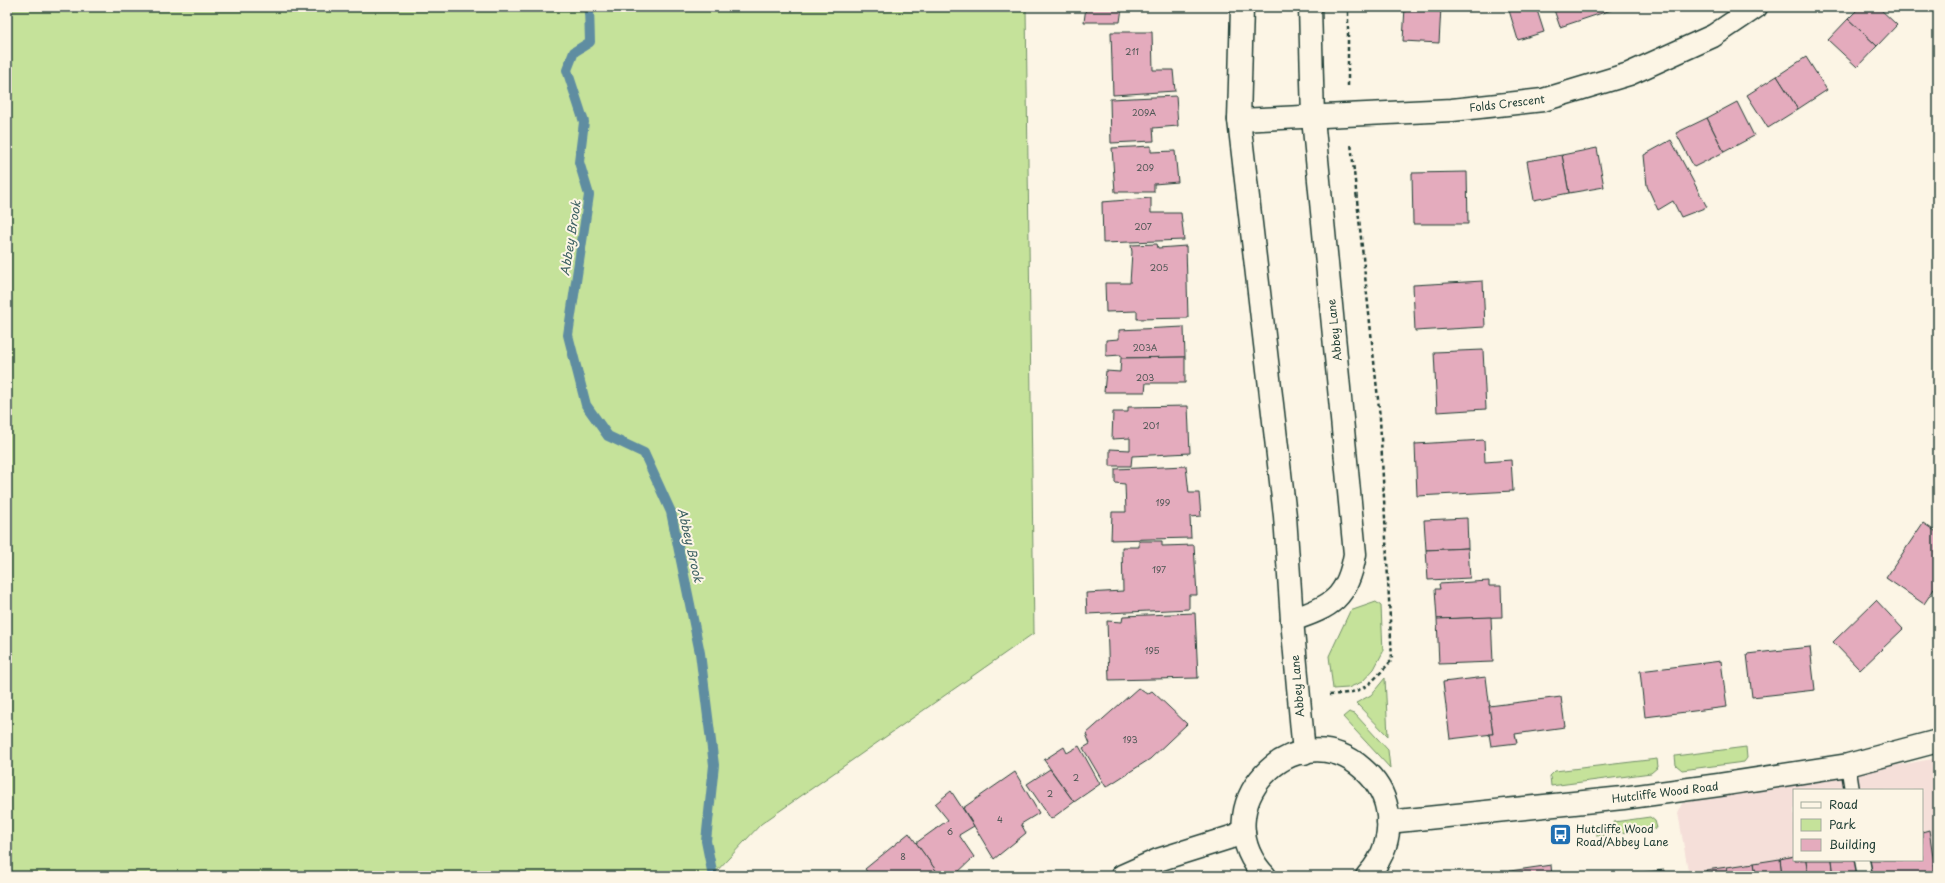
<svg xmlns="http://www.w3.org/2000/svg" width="1945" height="883" font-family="'Playpen Sans',sans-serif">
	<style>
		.built { fill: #f5dfd9; fill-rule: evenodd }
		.green { fill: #c5e29a; stroke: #729067 }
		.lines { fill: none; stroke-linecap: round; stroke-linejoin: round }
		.stream { stroke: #5f8da1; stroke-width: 10 }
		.building { fill: #e4abbd; stroke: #1f3d34 }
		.service-casing { stroke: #1f3d34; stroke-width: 17 }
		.minor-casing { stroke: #1f3d34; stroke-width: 25 }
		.tertiary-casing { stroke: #1f3d34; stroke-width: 25 }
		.secondary-casing { stroke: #1f3d34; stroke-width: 25 }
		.path { stroke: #1f3d34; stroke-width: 2.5; stroke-dasharray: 4 3; stroke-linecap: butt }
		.service { stroke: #fcf5e5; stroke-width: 14 }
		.minor { stroke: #fcf5e5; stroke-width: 22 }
		.tertiary { stroke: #fcf5e5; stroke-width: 22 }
		.secondary { stroke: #fcf5e5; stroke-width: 22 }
		.labels { text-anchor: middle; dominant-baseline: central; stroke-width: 4; stroke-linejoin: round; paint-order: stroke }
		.number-label { font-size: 9px; fill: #505856 }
		.street-label { font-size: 11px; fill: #1f3d34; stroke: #fcf5e5 }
		.poi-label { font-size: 11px; fill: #1f3d34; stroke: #fcf5e5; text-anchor: start }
		.water-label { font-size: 12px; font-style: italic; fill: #3a5e61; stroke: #fcf5e5 }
	</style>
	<rect width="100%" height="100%" fill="#fcf5e5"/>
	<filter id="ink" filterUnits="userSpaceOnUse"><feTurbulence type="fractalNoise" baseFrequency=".025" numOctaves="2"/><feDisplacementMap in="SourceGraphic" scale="8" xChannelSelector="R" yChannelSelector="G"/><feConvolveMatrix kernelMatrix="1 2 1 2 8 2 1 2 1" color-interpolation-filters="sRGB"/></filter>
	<g filter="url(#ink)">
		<!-- built -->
		<path class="built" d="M 1938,758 L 1938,876 L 1689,876 L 1678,813 L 1682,803 ZM 1794,790 L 1922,790 L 1922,860 L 1794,860 Z"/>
		<!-- green -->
		<g class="green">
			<polygon points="7,7 1026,7 1034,633 761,824 712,876 7,876"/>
			<polygon points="1376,602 1381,606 1383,652 1374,669 1362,682 1348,688 1333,689 1329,656 1350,611"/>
			<polygon points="1385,678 1388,736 1356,703 1371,695"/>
			<polygon points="1349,712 1355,714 1388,750 1390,768 1343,717"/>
			<polygon points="1746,747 1747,758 1744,762 1682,770 1676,765 1675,756"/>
			<polygon points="1657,759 1658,767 1651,773 1551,786 1550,776 1555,771"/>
			<polygon points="1650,817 1655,821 1657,828 1597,836 1597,829 1615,826 1614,822"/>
		</g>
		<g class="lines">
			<!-- stream -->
			<polyline class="stream" points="589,7 590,42 574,52 567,70 584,122 579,162 589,195 568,335 586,405 608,436 644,453 671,512 700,653 714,765 706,841 713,876"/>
		</g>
		<!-- building -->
		<g class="building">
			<polygon points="1086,7 1176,7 1122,8 1120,22 1084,22"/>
			<polygon points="1405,7 1441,7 1439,43 1403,41"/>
			<polygon points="1508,7 1536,7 1544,32 1518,40"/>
			<polygon points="1553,7 1620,7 1560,27"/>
			<polygon points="1860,7 1878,7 1897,25 1877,46 1848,19"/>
			<polygon points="1848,19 1877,46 1857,67 1828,40"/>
			<polygon points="1111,32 1152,32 1153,70 1173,70 1175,91 1113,95"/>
			<polygon points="1806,57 1827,90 1798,109 1777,76"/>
			<polygon points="1777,76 1798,109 1768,128 1747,95"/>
			<polygon points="1176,96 1178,126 1153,128 1154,141 1111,143 1110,99"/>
			<polygon points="1737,102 1754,136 1724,152 1707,118"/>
			<polygon points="1707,118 1724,152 1694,167 1676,133"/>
			<polygon points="1671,140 1707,207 1681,217 1673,201 1658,210 1647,186 1644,155"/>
			<polygon points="1151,146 1151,152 1175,151 1178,182 1154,184 1154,192 1115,192 1112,148"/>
			<polygon points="1597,148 1604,187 1569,193 1562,155"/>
			<polygon points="1562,155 1569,193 1534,200 1527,161"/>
			<polygon points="1467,172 1468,224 1413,224 1412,173"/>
			<polygon points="1151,198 1151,213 1181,213 1184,240 1103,243 1102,202"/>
			<polygon points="1157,244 1158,248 1186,246 1188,318 1137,319 1137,311 1106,312 1105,283 1130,283 1132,252 1131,245"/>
			<polygon points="1483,281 1485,327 1415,331 1413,285"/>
			<polygon points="1184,327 1185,357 1121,358 1121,355 1106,356 1106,340 1119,339 1119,330"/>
			<polygon points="1483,350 1486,409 1437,412 1434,352"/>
			<polygon points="1185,357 1185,383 1146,383 1145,392 1104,392 1106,371 1120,372 1121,358"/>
			<polygon points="1188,406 1190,453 1132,456 1131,466 1110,466 1110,449 1130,450 1130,438 1112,439 1113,412 1128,412 1128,407"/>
			<polygon points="1484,440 1485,462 1511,460 1513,491 1417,496 1415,444"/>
			<polygon points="1186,466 1189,493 1199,493 1201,516 1190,517 1191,538 1111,540 1112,512 1126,512 1125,484 1115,483 1115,469"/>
			<polygon points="1467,518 1468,548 1426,550 1424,520"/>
			<polygon points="1923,523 1938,533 1938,583 1924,604 1886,578"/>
			<polygon points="1139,541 1162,541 1162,546 1194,545 1197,595 1189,595 1189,609 1087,614 1086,593 1123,591 1122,547 1139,547"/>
			<polygon points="1468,548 1470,578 1428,580 1426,550"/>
			<polygon points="1489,581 1489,586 1501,586 1502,617 1437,619 1435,589 1440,589 1439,584"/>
			<polygon points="1876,600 1903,629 1860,670 1833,642"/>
			<polygon points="1195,613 1198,678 1109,680 1107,621 1122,622 1123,616"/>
			<polygon points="1491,617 1493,662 1439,664 1437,619"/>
			<polygon points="1810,647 1815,690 1752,697 1747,654"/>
			<polygon points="1721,661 1727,707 1645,717 1640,671"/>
			<polygon points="1486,677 1493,734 1450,739 1443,682"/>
			<polygon points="1138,688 1147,694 1152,691 1187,724 1150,759 1106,787 1083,748 1090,744 1086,734"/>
			<polygon points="1561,697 1565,727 1515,734 1517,743 1491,746 1489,734 1493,734 1489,706"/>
			<polygon points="1079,746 1100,784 1074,802 1044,760 1064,747 1067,753"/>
			<polygon points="1050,769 1074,802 1051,819 1027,784"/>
			<polygon points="1015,772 1039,813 1021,824 1026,833 994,859 963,808"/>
			<polygon points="951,791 974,826 959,835 974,857 954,876 940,876 916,843 948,820 935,804"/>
			<polygon points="1929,830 1936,876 1872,876 1870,860 1922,860 1922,832"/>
			<polygon points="909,833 940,876 870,876 865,869"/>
			<polygon points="1794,856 1794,860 1806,860 1808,876 1782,876 1780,859"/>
			<polygon points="1780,859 1782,876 1756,876 1754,863"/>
			<polygon points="1806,860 1832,860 1834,876 1808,876"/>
			<polygon points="1832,860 1856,860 1858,876 1834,876"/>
			<polygon points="1754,863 1756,876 1728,876 1727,867"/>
			<polygon points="1551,865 1552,876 1511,876 1510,871"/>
			<polygon points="1727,867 1728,876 1707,876 1706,870"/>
			<polygon points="1664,870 1664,876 1632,876 1631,874"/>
		</g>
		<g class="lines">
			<defs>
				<g id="service">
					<polyline points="1848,765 1852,790"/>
					<polyline points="1862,860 1865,876"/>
				</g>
				<g id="minor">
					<polyline points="1239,120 1452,110 1543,100 1629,74 1713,36 1756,7"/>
					<path d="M 1292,620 C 1331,607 1348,598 1355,554 L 1313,118 L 1310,7"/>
				</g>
				<g id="tertiary">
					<polyline points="1388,822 1623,798 1719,785 1848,765 1938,741"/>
					<polyline points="1122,876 1158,860 1244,833"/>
				</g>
				<g id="secondary">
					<polyline points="1242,7 1239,120 1285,516 1292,620 1304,753"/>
					<path d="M 1265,876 C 1201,808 1294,710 1362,768 C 1375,779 1384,793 1387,809 C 1392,834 1384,858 1367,876"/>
				</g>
			</defs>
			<!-- service casing -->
			<use href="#service" class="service-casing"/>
			<!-- minor casing -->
			<use href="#minor" class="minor-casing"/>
			<!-- tertiary casing -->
			<use href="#tertiary" class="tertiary-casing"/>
			<!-- secondary casing -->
			<use href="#secondary" class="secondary-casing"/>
			<!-- path -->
			<g class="path">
				<polyline points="1348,86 1348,7"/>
				<path d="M 1329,695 C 1367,692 1367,687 1392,660 L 1380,418 L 1351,143"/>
			</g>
			<!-- service -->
			<use href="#service" class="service"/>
			<!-- minor -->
			<use href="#minor" class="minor"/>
			<!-- tertiary -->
			<use href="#tertiary" class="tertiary"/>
			<!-- secondary -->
			<use href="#secondary" class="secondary"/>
		</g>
	</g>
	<!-- icons -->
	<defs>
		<symbol id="bus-square" viewBox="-11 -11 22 22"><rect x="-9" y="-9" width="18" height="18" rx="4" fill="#1f6fb2" stroke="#fcf5e5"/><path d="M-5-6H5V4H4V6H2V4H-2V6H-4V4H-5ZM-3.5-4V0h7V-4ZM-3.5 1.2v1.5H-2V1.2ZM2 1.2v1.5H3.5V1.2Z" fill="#fff"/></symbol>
	</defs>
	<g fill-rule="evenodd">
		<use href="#bus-square" x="1548" y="822" width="25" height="25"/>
	</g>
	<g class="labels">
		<!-- number labels -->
		<g class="number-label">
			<text x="1132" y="51">211</text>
			<text x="1144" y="112">209A</text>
			<text x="1145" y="167">209</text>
			<text x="1143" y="226">207</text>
			<text x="1159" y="267">205</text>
			<text x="1145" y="347">203A</text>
			<text x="1145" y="377">203</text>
			<text x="1151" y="425">201</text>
			<text x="1163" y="502">199</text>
			<text x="1159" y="569">197</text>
			<text x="1152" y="650">195</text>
			<text x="1130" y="739">193</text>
			<text x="1076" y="777">2</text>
			<text x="1050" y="793">2</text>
			<text x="1000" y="819">4</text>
			<text x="950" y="831">6</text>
			<text x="903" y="856">8</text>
		</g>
		<!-- street labels -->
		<g class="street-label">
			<text transform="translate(1507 103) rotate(-7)">Folds Crescent</text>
			<text transform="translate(1334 330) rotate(-96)">Abbey Lane</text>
			<text transform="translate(1297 686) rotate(-95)">Abbey Lane</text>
			<text transform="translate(1665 792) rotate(-7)">Hutcliffe Wood Road</text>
		</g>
		<!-- poi labels -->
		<g class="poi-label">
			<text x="1576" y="828">Hutcliffe Wood<tspan x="1576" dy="13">Road/Abbey Lane</tspan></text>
		</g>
		<!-- water labels -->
		<g class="water-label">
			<text transform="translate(570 238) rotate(-81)">Abbey Brook</text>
			<text transform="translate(691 545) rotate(77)">Abbey Brook</text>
		</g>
	</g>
	<!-- margin -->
	<rect width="1945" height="883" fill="none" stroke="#fcf5e5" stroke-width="24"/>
	<rect x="12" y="12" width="1921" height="859" fill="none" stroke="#1f3d34" stroke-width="1.5" filter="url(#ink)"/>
	<!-- legend -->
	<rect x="1793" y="789" width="130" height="72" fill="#fcf5e5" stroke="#a4ab9e"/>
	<rect x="1801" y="802" width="20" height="6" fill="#fcf5e5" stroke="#a4ab9e"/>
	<text x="1829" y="809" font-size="12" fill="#1f3d34">Road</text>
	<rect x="1801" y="819" width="20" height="12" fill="#c5e29a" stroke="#a4ab9e"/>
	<text x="1829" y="829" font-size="12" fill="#1f3d34">Park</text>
	<rect x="1801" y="839" width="20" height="12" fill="#e4abbd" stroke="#a4ab9e"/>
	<text x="1829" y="849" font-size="12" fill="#1f3d34">Building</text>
</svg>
